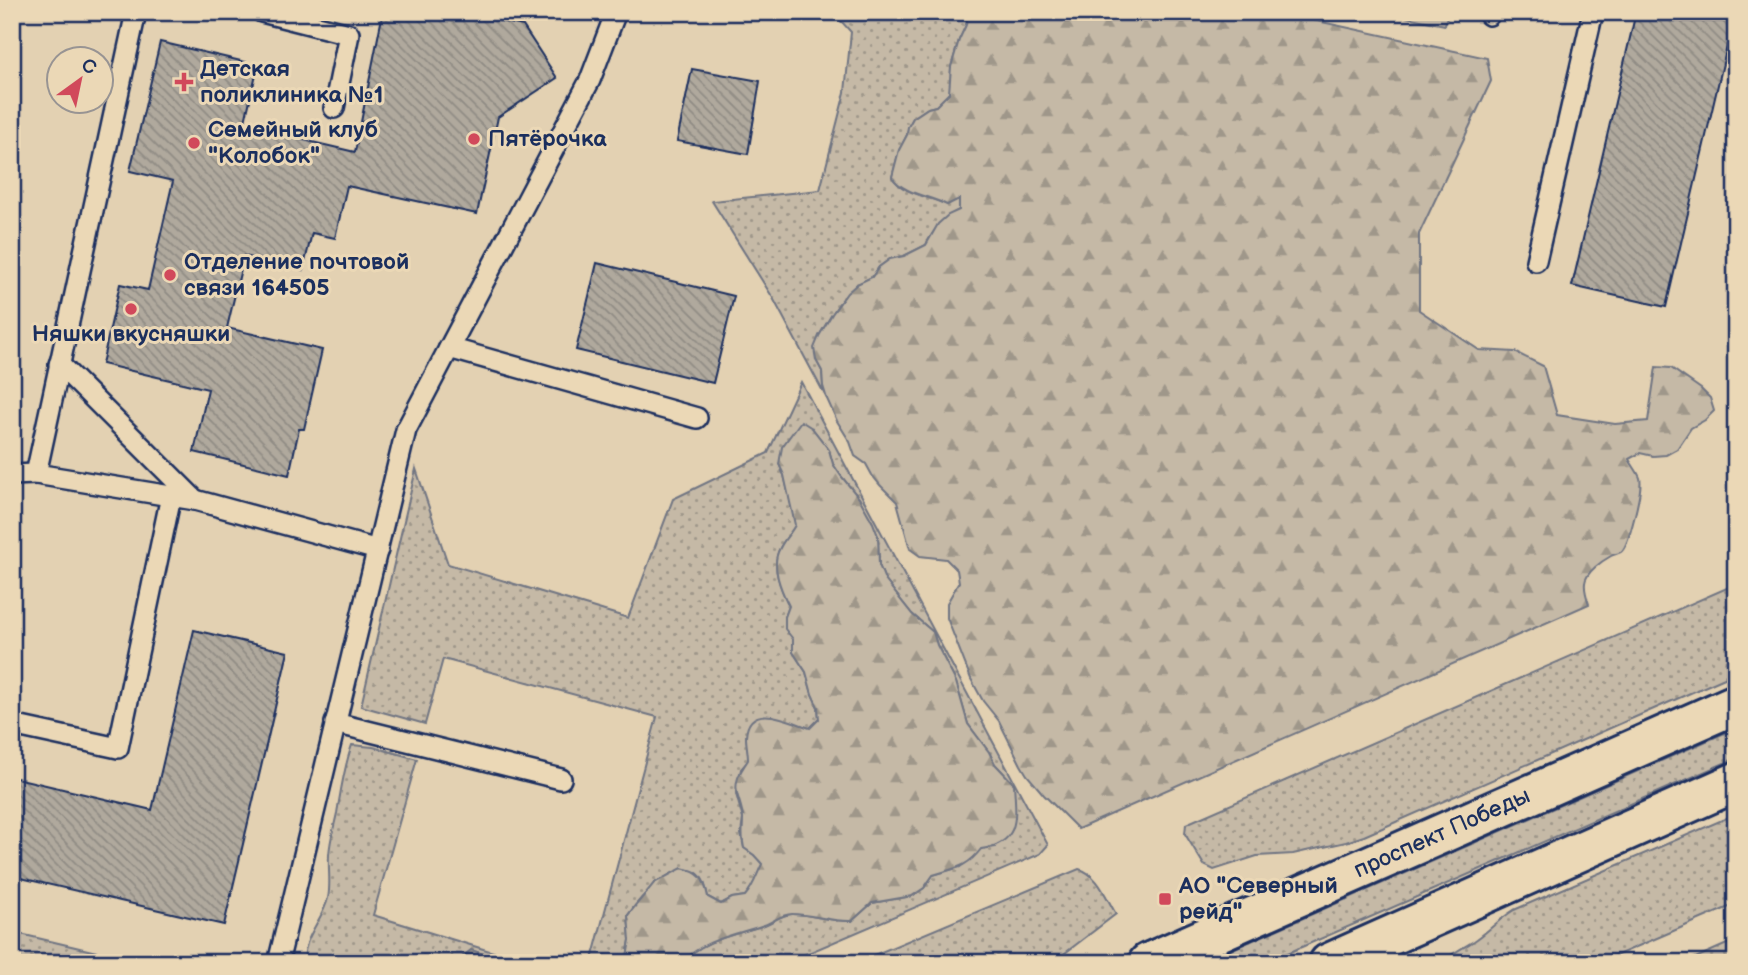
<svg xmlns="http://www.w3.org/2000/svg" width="1748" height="975" font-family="'Balsamiq Sans',sans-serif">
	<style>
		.grass { fill: url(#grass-dots); stroke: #707482; stroke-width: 2 }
		.forest { fill: url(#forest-firs); stroke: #707482; stroke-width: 2 }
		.garden { fill: #c5b9a6; stroke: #707482; stroke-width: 2 }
		.building { fill: url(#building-back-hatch); stroke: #1b2f5e; stroke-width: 2 }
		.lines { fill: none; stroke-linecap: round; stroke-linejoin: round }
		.lane-casing { stroke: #1b2f5e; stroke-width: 24 }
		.secondary-casing { stroke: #1b2f5e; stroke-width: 44 }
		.lane { stroke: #ebd8b6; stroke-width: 19 }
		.secondary { stroke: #ebd8b6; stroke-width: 38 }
		.poi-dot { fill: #d1495b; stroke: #ebd8b6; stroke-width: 2.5 }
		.labels { text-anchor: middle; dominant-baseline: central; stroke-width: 6; stroke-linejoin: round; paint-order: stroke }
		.poi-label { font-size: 23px; font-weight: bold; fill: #1b2f5e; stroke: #ebd8b6; text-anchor: start }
		.street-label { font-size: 23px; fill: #1b2f5e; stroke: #ebd8b6 }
	</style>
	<defs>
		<pattern id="grass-dots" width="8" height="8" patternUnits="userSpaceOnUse" patternTransform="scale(1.75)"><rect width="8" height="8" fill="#c5b9a6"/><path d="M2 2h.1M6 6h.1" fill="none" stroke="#9f978a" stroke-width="1.8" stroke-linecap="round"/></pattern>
		<pattern id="forest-firs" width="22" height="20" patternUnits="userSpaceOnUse" patternTransform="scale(1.75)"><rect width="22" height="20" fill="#c5b9a6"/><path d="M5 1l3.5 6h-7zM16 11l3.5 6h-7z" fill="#9f978a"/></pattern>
		<pattern id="building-back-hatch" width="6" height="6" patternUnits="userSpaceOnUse" patternTransform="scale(1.75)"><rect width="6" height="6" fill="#b0a99d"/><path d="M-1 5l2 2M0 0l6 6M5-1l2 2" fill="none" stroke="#8e8a83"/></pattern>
	</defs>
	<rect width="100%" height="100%" fill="#e3d1b2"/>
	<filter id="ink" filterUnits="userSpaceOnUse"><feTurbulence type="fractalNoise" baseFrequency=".0143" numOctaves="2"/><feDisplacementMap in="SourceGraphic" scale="14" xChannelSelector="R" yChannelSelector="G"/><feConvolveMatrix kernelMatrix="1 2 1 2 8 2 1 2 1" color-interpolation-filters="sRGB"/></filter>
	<g filter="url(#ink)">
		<!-- grass -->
		<g class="grass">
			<path d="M 833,12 L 966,12 L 967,17 L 966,25 L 959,40 L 951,67 L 950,93 L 936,106 L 928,108 L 913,118 L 908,127 L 907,135 L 899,150 L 892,177 C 903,195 930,196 947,205 L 959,198 L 959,210 C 944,218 933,230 926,245 L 904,256 L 890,259 L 879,267 L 872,277 L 857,284 L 839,303 L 819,336 L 816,360 L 822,371 L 823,386 L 827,399 L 773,298 L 712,201 L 820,190 L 845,92 L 851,32 Z"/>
			<path d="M 801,382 L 1048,845 L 1040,854 L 785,963 L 683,963 C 698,941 737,934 761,926 C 772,923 781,914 792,914 C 812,914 831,922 852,921 L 872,903 L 912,896 L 924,888 L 933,875 L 960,867 L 981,849 L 995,847 L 1014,784 L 995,764 L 989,752 L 968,724 L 956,682 L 937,645 L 933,632 L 912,614 L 885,580 L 879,565 L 878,536 L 859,498 L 841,476 L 833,464 L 829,450 L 812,428 L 779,464 L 784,475 L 796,525 C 791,533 784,540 780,548 C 770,565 781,590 789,606 L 785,617 L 793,639 L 793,652 L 806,672 L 812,694 L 818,707 L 819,719 L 810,728 L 797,724 L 746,736 L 749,760 L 741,769 L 736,794 L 743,819 L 741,834 L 744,848 L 754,855 L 763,864 C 756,876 755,886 745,896 L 732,898 L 721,904 L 708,897 C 706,888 704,877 696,872 C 674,859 639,899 628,915 L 630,940 L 626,963 L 591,963 L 657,717 L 443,659 L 425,724 L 361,706 L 416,469 L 448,564 L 628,618 L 673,499 L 768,453 Z"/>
			<polygon points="1736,584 1736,673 1364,836 1346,842 1293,854 1257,856 1214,870 1204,865 1185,834 1186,824"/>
			<polygon points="1736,728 1736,758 1265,963 1201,963"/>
			<path d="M 352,745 L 373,747 L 417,759 L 373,915 L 506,956 L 540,963 L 511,963 L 471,950 L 461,958 L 459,963 L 305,963 C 301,939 323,920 328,898 C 331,884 328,869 329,855 C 330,840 334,827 337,813 C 341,790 344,767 352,745 Z"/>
			<path d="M 1736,814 L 1736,904 L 1599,963 L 1440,963 C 1451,954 1462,948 1474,941 C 1488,932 1499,919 1514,910 Z"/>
			<path d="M 1079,869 C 1098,874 1106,898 1116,914 L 1052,963 L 855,963 Z"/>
			<polygon points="12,932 143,963 12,963"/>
			<polygon points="1736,940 1736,963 1684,963"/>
		</g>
		<!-- forest -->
		<g class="forest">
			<path d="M 966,12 L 1276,12 L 1487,58 L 1491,81 L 1419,234 L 1419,310 L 1479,350 L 1515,352 L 1543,366 L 1557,415 L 1615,424 L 1648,421 L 1656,367 L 1671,368 L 1701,389 L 1710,398 L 1714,411 L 1705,420 L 1691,428 L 1677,449 L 1666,455 L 1653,456 L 1640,453 L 1629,459 C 1632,465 1638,472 1640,478 C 1643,488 1629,546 1621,552 C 1618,554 1614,554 1611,556 C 1602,561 1586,572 1585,583 C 1584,590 1587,598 1589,604 L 1078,829 L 1044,795 L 1027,775 L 1021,765 L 999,721 L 983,701 L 971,679 L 947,618 L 947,603 L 959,582 L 957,570 L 946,559 L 920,556 L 910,549 L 897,502 L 880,485 L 872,475 L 866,464 L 855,456 L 850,442 L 837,421 L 827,399 L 823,386 L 822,371 L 816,360 L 814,348 L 819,336 L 832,314 L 847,293 L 857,284 L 872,277 L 879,267 L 890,259 L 904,256 L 926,245 L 938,224 L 948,215 L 959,210 L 959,199 L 947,205 C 931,196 903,194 892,177 L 899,150 L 907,135 L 908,127 L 913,118 L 928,108 L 936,106 L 949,93 L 951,67 L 959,40 L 966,25 L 967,17 Z"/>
			<path d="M 801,421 L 812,428 L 829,450 L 833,464 L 841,476 L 859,498 L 873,523 L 878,536 L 879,565 L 885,580 L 912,614 L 933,632 L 937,645 L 956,682 L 968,724 L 989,752 L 995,764 L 1014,784 C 1016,817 1021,843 981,849 C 967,868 954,868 933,875 L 924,888 L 912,896 L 872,903 L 852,921 C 831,922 812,914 792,914 C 781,914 772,923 761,926 C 737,934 698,941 683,963 L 626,963 L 630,940 L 628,915 L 654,883 L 682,868 C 701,873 704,878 708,897 L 721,904 L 732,898 L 745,896 C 754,886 756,876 762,864 L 754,855 L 744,848 C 741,835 743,831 743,819 C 743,812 740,804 738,797 C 733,782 740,772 748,760 C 748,752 746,744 746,737 C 748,699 791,722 810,728 L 819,719 L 818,707 L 812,694 L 806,672 L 793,652 L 793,639 L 785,629 L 785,617 L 789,606 C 781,590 770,565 780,548 C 784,539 791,533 795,525 L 784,475 L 779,464 L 782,447 Z"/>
			<polygon points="471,950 511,963 459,963 461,958"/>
		</g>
		<!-- garden -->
		<polygon class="garden" points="1382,12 1448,12 1445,25"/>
		<!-- building -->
		<g class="building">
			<polygon points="383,12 462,12 523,26 557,78 498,117 477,214 347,186 335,238 312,233 303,270 244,256 227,328 322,350 304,429 299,429 289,475 194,452 208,389 102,364 120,284 148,290 173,181 130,171 160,42 258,65 244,126 355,152"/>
			<polygon points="1636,12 1735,12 1666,307 1572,286"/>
			<polygon points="692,69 760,81 748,154 677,141"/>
			<polygon points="597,263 734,296 713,383 576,350"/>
			<polygon points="194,630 288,652 224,925 12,876 12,777 152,810"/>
		</g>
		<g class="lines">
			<defs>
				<g id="lane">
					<polyline points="136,12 36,474 195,500 378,550"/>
					<polyline points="262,12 349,34 334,108"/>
					<polyline points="1489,15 1490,12"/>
					<polyline points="1536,261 1593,12"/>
					<polyline points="449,348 697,418"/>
					<polyline points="59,364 195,500"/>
					<polyline points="12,475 36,474"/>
					<polyline points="335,723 561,779"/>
					<polyline points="12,725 118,748 171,496"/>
					<polyline points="278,963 406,430 590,80 616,12"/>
				</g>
				<g id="secondary">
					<polyline points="1148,963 1736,704"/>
					<polyline points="1329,963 1736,782"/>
				</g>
			</defs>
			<!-- lane casing -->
			<use href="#lane" class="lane-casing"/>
			<!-- secondary casing -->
			<use href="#secondary" class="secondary-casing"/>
			<!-- lane -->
			<use href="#lane" class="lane"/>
			<!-- secondary -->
			<use href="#secondary" class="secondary"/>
		</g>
	</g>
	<!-- markers -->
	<g class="poi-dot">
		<path d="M180.5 71.5h7v7h7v7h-7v7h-7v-7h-7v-7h7z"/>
		<circle cx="474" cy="139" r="7"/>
		<circle cx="194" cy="143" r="7"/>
		<circle cx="170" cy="275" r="7"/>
		<circle cx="131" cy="309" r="7"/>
		<rect x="1158" y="892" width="14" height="14" rx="3.5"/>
	</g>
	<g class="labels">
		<!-- poi labels -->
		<g class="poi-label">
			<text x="200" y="69">Детская<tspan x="200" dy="26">поликлиника №1</tspan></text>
			<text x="208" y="130">Семейный клуб<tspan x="208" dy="26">"Колобок"</tspan></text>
			<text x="488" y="139">Пятёрочка</text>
			<text x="184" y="262">Отделение почтовой<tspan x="184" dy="26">связи 164505</tspan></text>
			<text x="131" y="334" text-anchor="middle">Няшки вкусняшки</text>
			<text x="1179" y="886">АО "Северный<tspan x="1179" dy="26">рейд"</tspan></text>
		</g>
		<!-- street labels -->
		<g class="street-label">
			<text transform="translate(1442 833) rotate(-24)">проспект Победы</text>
		</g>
	</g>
	<!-- margin -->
	<rect width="1748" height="975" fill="none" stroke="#ebd8b6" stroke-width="42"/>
	<rect x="21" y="21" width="1706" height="933" fill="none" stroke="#1b2f5e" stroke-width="2.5" filter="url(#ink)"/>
	<!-- north arrow -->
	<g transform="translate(80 80) rotate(33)"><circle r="33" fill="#ebd8b6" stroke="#989493" stroke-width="2"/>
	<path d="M0-5L12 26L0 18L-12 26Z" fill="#d1495b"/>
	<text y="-10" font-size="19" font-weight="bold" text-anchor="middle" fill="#1b2f5e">С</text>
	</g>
</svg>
